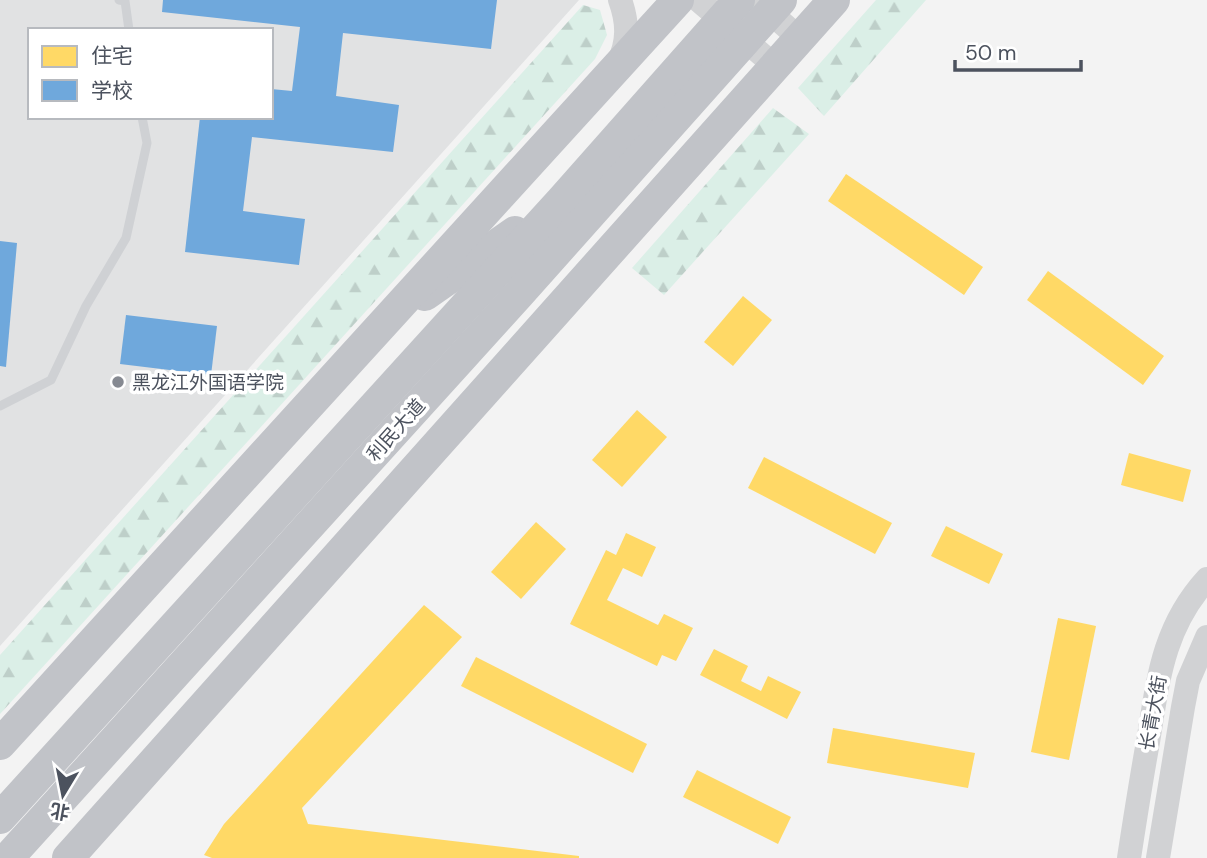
<svg xmlns="http://www.w3.org/2000/svg" width="1207" height="858" font-family="'DM Sans','Noto Sans SC',sans-serif">
	<style>
		.education { fill: #e1e2e3; fill-rule: evenodd }
		.forest { fill: url(#forest-firs) }
		.homes { fill: #ffd966 }
		.schools { fill: #6fa8dc }
		.lines { fill: none; stroke-linecap: round; stroke-linejoin: round }
		.lane { stroke: #cfd1d4; stroke-width: 9 }
		.secondary { stroke: #d1d2d4; stroke-width: 24 }
		.highway { stroke: #c1c3c8; stroke-width: 32 }
		.poi-dot { fill: #868a92; stroke: #fff; stroke-width: 2.5 }
		.labels { text-anchor: middle; dominant-baseline: central; stroke-width: 7; stroke-linejoin: round; paint-order: stroke }
		.poi-label { font-size: 19px; fill: #4c525e; stroke: #fff; text-anchor: start }
		.street-label { font-size: 19px; fill: #4c525e; stroke: #fff }
	</style>
	<defs>
		<pattern id="forest-firs" width="22" height="20" patternUnits="userSpaceOnUse" patternTransform="scale(1.75)"><rect width="22" height="20" fill="#dbefe7"/><path d="M5 1l3.5 6h-7zM16 11l3.5 6h-7z" fill="#becfc9"/></pattern>
	</defs>
	<rect width="100%" height="100%" fill="#f3f3f3"/>
	<!-- education -->
	<path class="education" d="M 0,0 L 579,0 L 0,646 ZM 30,30 L 271,30 L 271,117 L 30,117 Z"/>
	<!-- forest -->
	<g class="forest">
		<polygon points="876,0 926,0 824,116 798,88"/>
		<polygon points="583,5 600,10 607,35 595,59 0,714 0,655"/>
		<polygon points="773,108 809,134 664,295 632,268"/>
	</g>
	<!-- homes -->
	<g class="homes">
		<polygon points="846,174 983,267 964,295 828,201"/>
		<polygon points="1048,271 1164,356 1143,385 1027,300"/>
		<polygon points="743,296 772,320 733,366 704,342"/>
		<polygon points="637,410 667,437 622,487 592,460"/>
		<polygon points="1129,453 1191,470 1183,502 1121,485"/>
		<polygon points="764,457 892,523 875,554 748,488"/>
		<polygon points="536,522 566,549 521,599 491,572"/>
		<polygon points="946,526 1003,554 989,584 931,556"/>
		<polygon points="626,533 656,547 642,577 623,568 607,600 658,625 664,614 693,628 676,661 662,655 657,666 570,624 606,550 616,555"/>
		<polygon points="424,605 462,637 302,808 308,824 579,856 579,858 212,858 204,855 224,824"/>
		<polygon points="1058,618 1096,626 1069,760 1031,752"/>
		<polygon points="714,649 748,666 741,681 761,691 768,676 801,692 787,719 700,675"/>
		<polygon points="476,657 647,744 633,773 461,686"/>
		<polygon points="833,728 975,753 968,788 827,763"/>
		<polygon points="697,770 791,817 778,844 683,797"/>
	</g>
	<!-- schools -->
	<g class="schools">
		<polygon points="163,0 497,0 491,49 343,33 336,96 399,105 393,152 252,137 243,211 305,219 299,265 185,252 200,117 271,117 271,89 292,91 300,27 162,12"/>
		<polygon points="0,241 17,243 6,367 0,366"/>
		<polygon points="126,315 217,326 211,375 120,364"/>
	</g>
	<g class="lines">
		<!-- lane -->
		<g class="lane">
			<polyline points="119,0 125,1 129,30"/>
			<polyline points="0,406 51,380 86,306 126,238 147,143 142,117"/>
		</g>
		<!-- secondary -->
		<g class="secondary">
			<polyline points="698,0 774,65"/>
			<polyline points="756,0 799,38"/>
			<path d="M 618,63 C 629,42 628,22 620,0"/>
			<path d="M 1129,858 C 1135,819 1141,780 1148,742 C 1158,680 1163,627 1207,579"/>
			<polyline points="1158,858 1183,707 1188,681 1207,637"/>
		</g>
		<!-- highway -->
		<g class="highway">
			<polyline points="425,295 515,232"/>
			<polyline points="0,744 678,0"/>
			<polyline points="0,818 562,200 739,0"/>
			<polyline points="8,858 519,294 781,0"/>
			<polyline points="68,858 834,0"/>
		</g>
	</g>
	<!-- markers -->
	<circle class="poi-dot" cx="118" cy="382" r="7"/>
	<g class="labels">
		<!-- poi labels -->
		<g class="poi-label">
			<text x="132" y="382">黑龙江外国语学院</text>
		</g>
		<!-- street labels -->
		<g class="street-label">
			<text transform="translate(396 430) rotate(-48)">利民大道</text>
			<text transform="translate(1153 713) rotate(-80)">长青大街</text>
		</g>
	</g>
	<!-- legend -->
	<rect x="28" y="28" width="245" height="91" fill="#ffffff" stroke="#b7babf" stroke-width="2"/>
	<rect x="42" y="46" width="35" height="21" fill="#ffd966" stroke="#b7babf" stroke-width="2"/>
	<text x="91" y="63" font-size="21" fill="#4c525e">住宅</text>
	<rect x="42" y="80" width="35" height="21" fill="#6fa8dc" stroke="#b7babf" stroke-width="2"/>
	<text x="91" y="98" font-size="21" fill="#4c525e">学校</text>
	<!-- north arrow -->
	<g transform="translate(63 795) rotate(190)" stroke="#ffffff" stroke-width="5" paint-order="stroke">
	<path d="M0-5L12 26L0 18L-12 26Z" fill="#4c525e"/>
	<text y="-10" font-size="19" font-weight="bold" text-anchor="middle" fill="#4c525e">北</text>
	</g>
	<!-- scale -->
	<path d="M955 60v10h126v-10" fill="none" stroke="#4c525e" stroke-width="3.5"/>
	<text x="965" y="60" font-size="21" fill="#4c525e" stroke="#ffffff" stroke-width="5" paint-order="stroke">50 m</text>
</svg>
